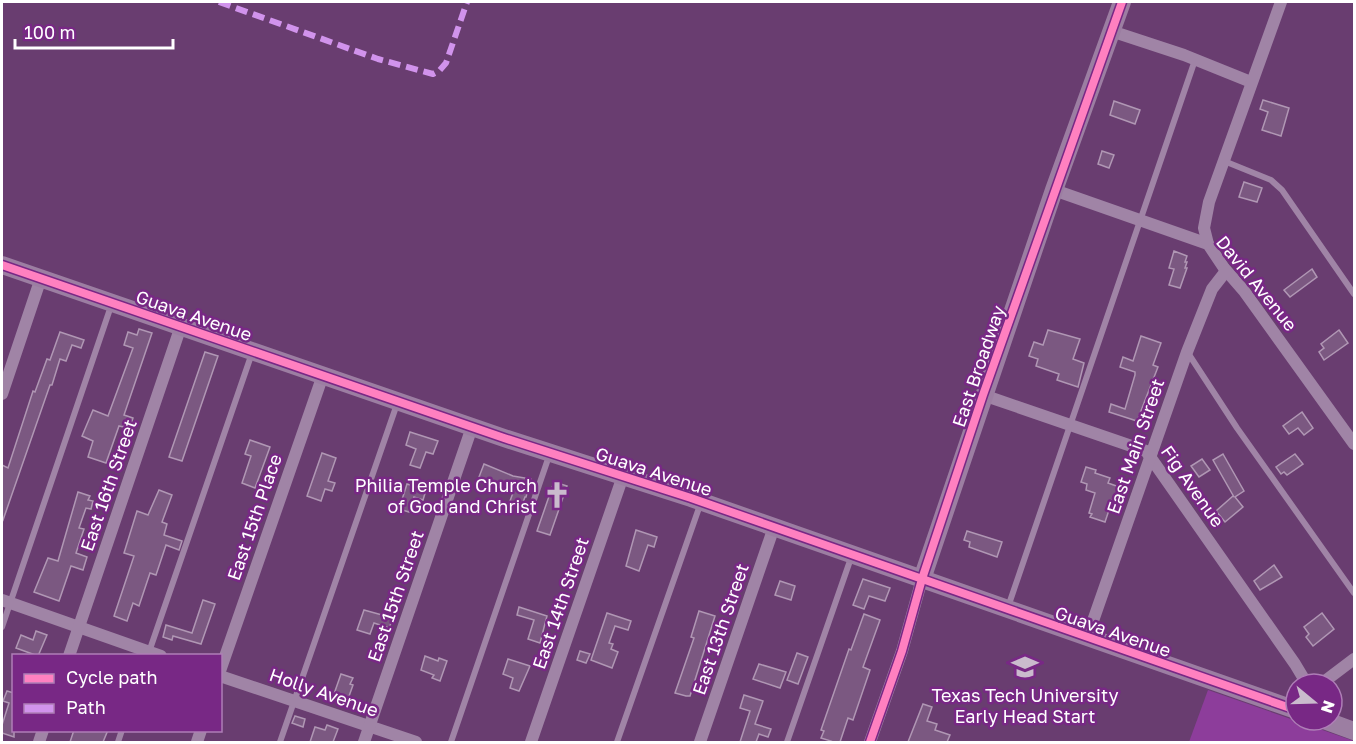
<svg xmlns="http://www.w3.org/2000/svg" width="1356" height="744" font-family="'Golos Text',sans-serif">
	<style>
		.green { fill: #8d3d9b }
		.building { fill: #7b5881; stroke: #b097b4; stroke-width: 1.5 }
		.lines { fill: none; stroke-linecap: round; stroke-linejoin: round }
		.lane { stroke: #a084a6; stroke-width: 6 }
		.street { stroke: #a084a6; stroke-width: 12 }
		.secondary { stroke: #9c7ea2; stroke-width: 18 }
		.quiet { stroke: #d193ec; stroke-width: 6; stroke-dasharray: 12 6; stroke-linecap: butt }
		.cycleway-casing { stroke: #782885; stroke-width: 11 }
		.cycleway { stroke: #ff80c0; stroke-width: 8 }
		.labels { text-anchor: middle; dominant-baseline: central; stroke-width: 5; stroke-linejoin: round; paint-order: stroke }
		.street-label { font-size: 18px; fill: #fff; stroke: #782885 }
		.poi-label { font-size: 18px; fill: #fff; stroke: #782885; text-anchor: end }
	</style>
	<rect width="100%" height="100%" fill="#693d70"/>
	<!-- green -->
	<polygon class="green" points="1208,690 1354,741 1354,742 1189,742"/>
	<!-- building -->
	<g class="building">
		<polygon points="1263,100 1289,108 1281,136 1262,130 1268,112 1260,109"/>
		<polygon points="1114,101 1140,110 1135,124 1110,115"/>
		<polygon points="1102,151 1114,155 1109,168 1098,164"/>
		<polygon points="1244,182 1262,188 1257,202 1239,197"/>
		<polygon points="1174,251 1187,256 1185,262 1187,262 1185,268 1187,268 1180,288 1169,285 1174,269 1169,268"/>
		<polygon points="1312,269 1317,277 1290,297 1284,290"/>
		<polygon points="139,329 152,333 124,415 133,418 130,427 124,425 123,427 119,426 106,463 88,457 93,441 82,436 93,410 108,416 133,348 124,345 128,332 137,335"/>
		<polygon points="1048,330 1080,339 1073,359 1084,363 1078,387 1057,380 1059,374 1036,366 1038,359 1029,356 1034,342 1043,345"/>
		<polygon points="1339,330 1348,343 1324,360 1319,352 1324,348 1321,344"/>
		<polygon points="60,332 84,340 81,348 72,345 66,361 60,359 52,385 50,385 3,520 2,519 2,465 8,468 33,391 35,392 47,359 50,360"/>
		<polygon points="1141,336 1161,343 1153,365 1158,367 1137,421 1109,412 1111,404 1125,409 1135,375 1135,372 1120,367 1123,357 1133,361"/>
		<polygon points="205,352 218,356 182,461 169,457"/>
		<polygon points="1302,412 1313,428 1304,435 1298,428 1289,434 1283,426"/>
		<polygon points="410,432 438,441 433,454 426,452 420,468 410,465 416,449 406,445"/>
		<polygon points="250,440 270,447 255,488 242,483 251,456 245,454"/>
		<polygon points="322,453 336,458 328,481 335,483 332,491 325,489 321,501 307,496"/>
		<polygon points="1223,454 1244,491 1235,497 1243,507 1225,522 1216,511 1233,496 1234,497 1213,460"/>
		<polygon points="1295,454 1303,464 1287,475 1284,472 1281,474 1276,467"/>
		<polygon points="1202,459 1210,470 1199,477 1191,466"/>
		<polygon points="484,464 513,476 531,479 526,497 525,497 522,505 510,501 514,490 479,477"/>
		<polygon points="1086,467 1096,470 1095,473 1110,478 1108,483 1122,488 1118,500 1113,498 1105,522 1090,517 1092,514 1089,513 1095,493 1086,490 1087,484 1081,482"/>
		<polygon points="554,482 567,486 550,535 537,531"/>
		<polygon points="407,484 426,490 423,500 414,497 409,512 399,509"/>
		<polygon points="159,490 172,495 162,522 167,524 164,535 182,541 179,550 166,545 156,575 150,573 139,606 133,603 127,621 114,616 134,556 124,553 137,511 148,515"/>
		<polygon points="78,492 90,496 88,500 93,501 91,509 86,508 79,528 84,529 76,553 87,557 83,570 71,566 59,601 34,592 48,558 58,561"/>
		<polygon points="636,530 657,537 654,547 648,545 639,571 626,566"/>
		<polygon points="967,531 1002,542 997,557 969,547 970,542 964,540"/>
		<polygon points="1274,565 1282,577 1260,590 1254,581"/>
		<polygon points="863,579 890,588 885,601 869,596 864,609 853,605"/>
		<polygon points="780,581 795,586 791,600 775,595"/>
		<polygon points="203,600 215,604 201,644 173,636 172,640 163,637 166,625 192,633"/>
		<polygon points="519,607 547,616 540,643 528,639 534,620 517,615"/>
		<polygon points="364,610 393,618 389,628 374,623 370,634 357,630"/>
		<polygon points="699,611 715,616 690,696 686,696 675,693 694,638 691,637"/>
		<polygon points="607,613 631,621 628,630 615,626 609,643 613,644 611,649 618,652 612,668 591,660"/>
		<polygon points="1322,613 1334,629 1313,646 1306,637 1309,634 1304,627"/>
		<polygon points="864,614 880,620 863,667 870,670 853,720 848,718 840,742 830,742 831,741 821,738 824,731 821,730 849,649 851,650"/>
		<polygon points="36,631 47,635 38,656 16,648 21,635 33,640"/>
		<polygon points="580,651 590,654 586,663 577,660"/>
		<polygon points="797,653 808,657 798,684 787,680"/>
		<polygon points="425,656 438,661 439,658 447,661 440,681 432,678 434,675 421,670"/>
		<polygon points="508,659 530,666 519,691 510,688 513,678 503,674"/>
		<polygon points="759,664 786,672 780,688 753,679"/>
		<polygon points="341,674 353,678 350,684 353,685 348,699 334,694"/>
		<polygon points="7,691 14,693 14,737 2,733 2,725 9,703 3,701"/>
		<polygon points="744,695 763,701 755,724 771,729 768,737 759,734 756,742 740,742 750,711 740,708"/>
		<polygon points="923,704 932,707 927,721 937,724 935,730 950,735 947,742 908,742"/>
		<polygon points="295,716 305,719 303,727 292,723"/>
		<polygon points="327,725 338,729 333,742 310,742 315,727 325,730"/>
		<polygon points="74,730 108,730 103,742 70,742"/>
	</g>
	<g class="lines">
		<!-- lane -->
		<g class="lane">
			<polyline points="1224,161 1271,180 1282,190 1354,294"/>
			<polyline points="1188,353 1237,428 1354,593"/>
			<polyline points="1008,607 1195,60"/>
			<polyline points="2,627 111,306"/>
			<polyline points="149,652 252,353"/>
			<polyline points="118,742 122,730"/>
			<polyline points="280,742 397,404"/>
			<polyline points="451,742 549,456"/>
			<polyline points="617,742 700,505"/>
			<polyline points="787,742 852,555"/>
		</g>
		<!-- street -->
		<g class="street">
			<polyline points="1111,31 1184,55 1251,82"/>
			<polyline points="1054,190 1208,244 1224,268 1244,291 1354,444"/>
			<polyline points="1208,244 1204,228 1209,202 1281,2"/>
			<polyline points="2,394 41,278"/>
			<polyline points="983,395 1146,451 1295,664 1307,684"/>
			<polyline points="2,600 161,656"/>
			<polyline points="1087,638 1187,352 1212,289 1226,271"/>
			<polyline points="69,656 181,326"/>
			<polyline points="220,671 323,375"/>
			<polyline points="220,676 416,742"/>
			<polyline points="1321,684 1354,659"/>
			<polyline points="39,742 43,730"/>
			<polyline points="197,742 201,730"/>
			<polyline points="364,742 472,427"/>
			<polyline points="531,742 623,476"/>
			<polyline points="700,742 774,527"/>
			<polyline points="870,742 902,651 922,579"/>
		</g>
		<!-- secondary -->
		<g class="secondary">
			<polyline points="2,265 504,438 691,498 1296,710"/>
			<polyline points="922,579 1054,190 1122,2"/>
			<polyline points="1324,720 1354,731"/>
		</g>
		<!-- quiet -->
		<polyline class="quiet" points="219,2 378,59 433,74 439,71 446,63 467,2"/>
		<defs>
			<g id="cycleway">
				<polyline points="2,265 504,438 691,498 1296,710"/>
				<polyline points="870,742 902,651 922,579 983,395 1122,2"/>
			</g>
		</defs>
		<!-- cycleway casing -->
		<use href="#cycleway" class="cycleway-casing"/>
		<!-- cycleway -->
		<use href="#cycleway" class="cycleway"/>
	</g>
	<!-- icons -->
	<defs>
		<symbol id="church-bare" viewBox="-9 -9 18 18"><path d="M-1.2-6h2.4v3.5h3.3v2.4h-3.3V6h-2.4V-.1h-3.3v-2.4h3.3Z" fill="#cabbcd" stroke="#782885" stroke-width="2.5" paint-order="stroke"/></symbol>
		<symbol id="school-bare" viewBox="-9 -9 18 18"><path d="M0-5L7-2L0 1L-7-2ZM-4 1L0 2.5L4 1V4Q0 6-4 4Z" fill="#cabbcd" stroke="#782885" stroke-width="2.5" paint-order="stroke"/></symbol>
	</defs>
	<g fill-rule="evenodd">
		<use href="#church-bare" x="538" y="476" width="38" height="38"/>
		<use href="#school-bare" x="1006" y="648" width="38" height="38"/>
	</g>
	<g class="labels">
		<!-- street labels -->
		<g class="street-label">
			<text transform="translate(1257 283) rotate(51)">David Avenue</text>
			<text transform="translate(194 315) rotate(19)">Guava Avenue</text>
			<text transform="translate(978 366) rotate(-71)">East Broadway</text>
			<text transform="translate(1135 446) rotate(-71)">East Main Street</text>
			<text transform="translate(654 471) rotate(18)">Guava Avenue</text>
			<text transform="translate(108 485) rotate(-71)">East 16th Street</text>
			<text transform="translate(1193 486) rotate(55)">Fig Avenue</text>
			<text transform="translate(254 517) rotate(-71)">East 15th Place</text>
			<text transform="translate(395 596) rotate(-71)">East 15th Street</text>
			<text transform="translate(560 603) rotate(-71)">East 14th Street</text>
			<text transform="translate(720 629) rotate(-71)">East 13th Street</text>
			<text transform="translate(1113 631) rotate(19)">Guava Avenue</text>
			<text transform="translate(324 692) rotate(19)">Holly Avenue</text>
		</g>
		<!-- poi labels -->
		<g class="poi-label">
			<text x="537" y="485">Philia Temple Church<tspan x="537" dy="21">of God and Christ</tspan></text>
			<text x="1025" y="695" text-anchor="middle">Texas Tech University<tspan x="1025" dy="21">Early Head Start</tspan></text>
		</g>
	</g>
	<!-- border -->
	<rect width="1356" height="744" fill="none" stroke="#ffffff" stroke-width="6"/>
	<!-- legend -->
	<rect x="12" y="654" width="210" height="78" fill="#782885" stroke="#ae7eb6" stroke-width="1.5"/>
	<rect x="24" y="674" width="30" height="9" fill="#ff80c0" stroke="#ae7eb6" stroke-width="1.5"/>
	<text x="66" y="684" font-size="18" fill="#ffffff">Cycle path</text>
	<rect x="24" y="704" width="30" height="9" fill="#d193ec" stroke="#ae7eb6" stroke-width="1.5"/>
	<text x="66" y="714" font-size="18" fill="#ffffff">Path</text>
	<!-- north arrow -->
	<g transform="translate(1314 702) rotate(109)"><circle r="28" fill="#782885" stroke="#ae7eb6" stroke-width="1.5"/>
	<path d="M0-4.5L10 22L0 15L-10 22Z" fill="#cabbcd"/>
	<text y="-9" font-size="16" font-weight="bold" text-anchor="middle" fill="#ffffff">N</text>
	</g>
	<!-- scale -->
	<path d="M15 39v9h158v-9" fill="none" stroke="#ffffff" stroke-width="3"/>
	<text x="24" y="39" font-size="18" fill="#ffffff" stroke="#782885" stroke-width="4.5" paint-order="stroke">100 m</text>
</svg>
